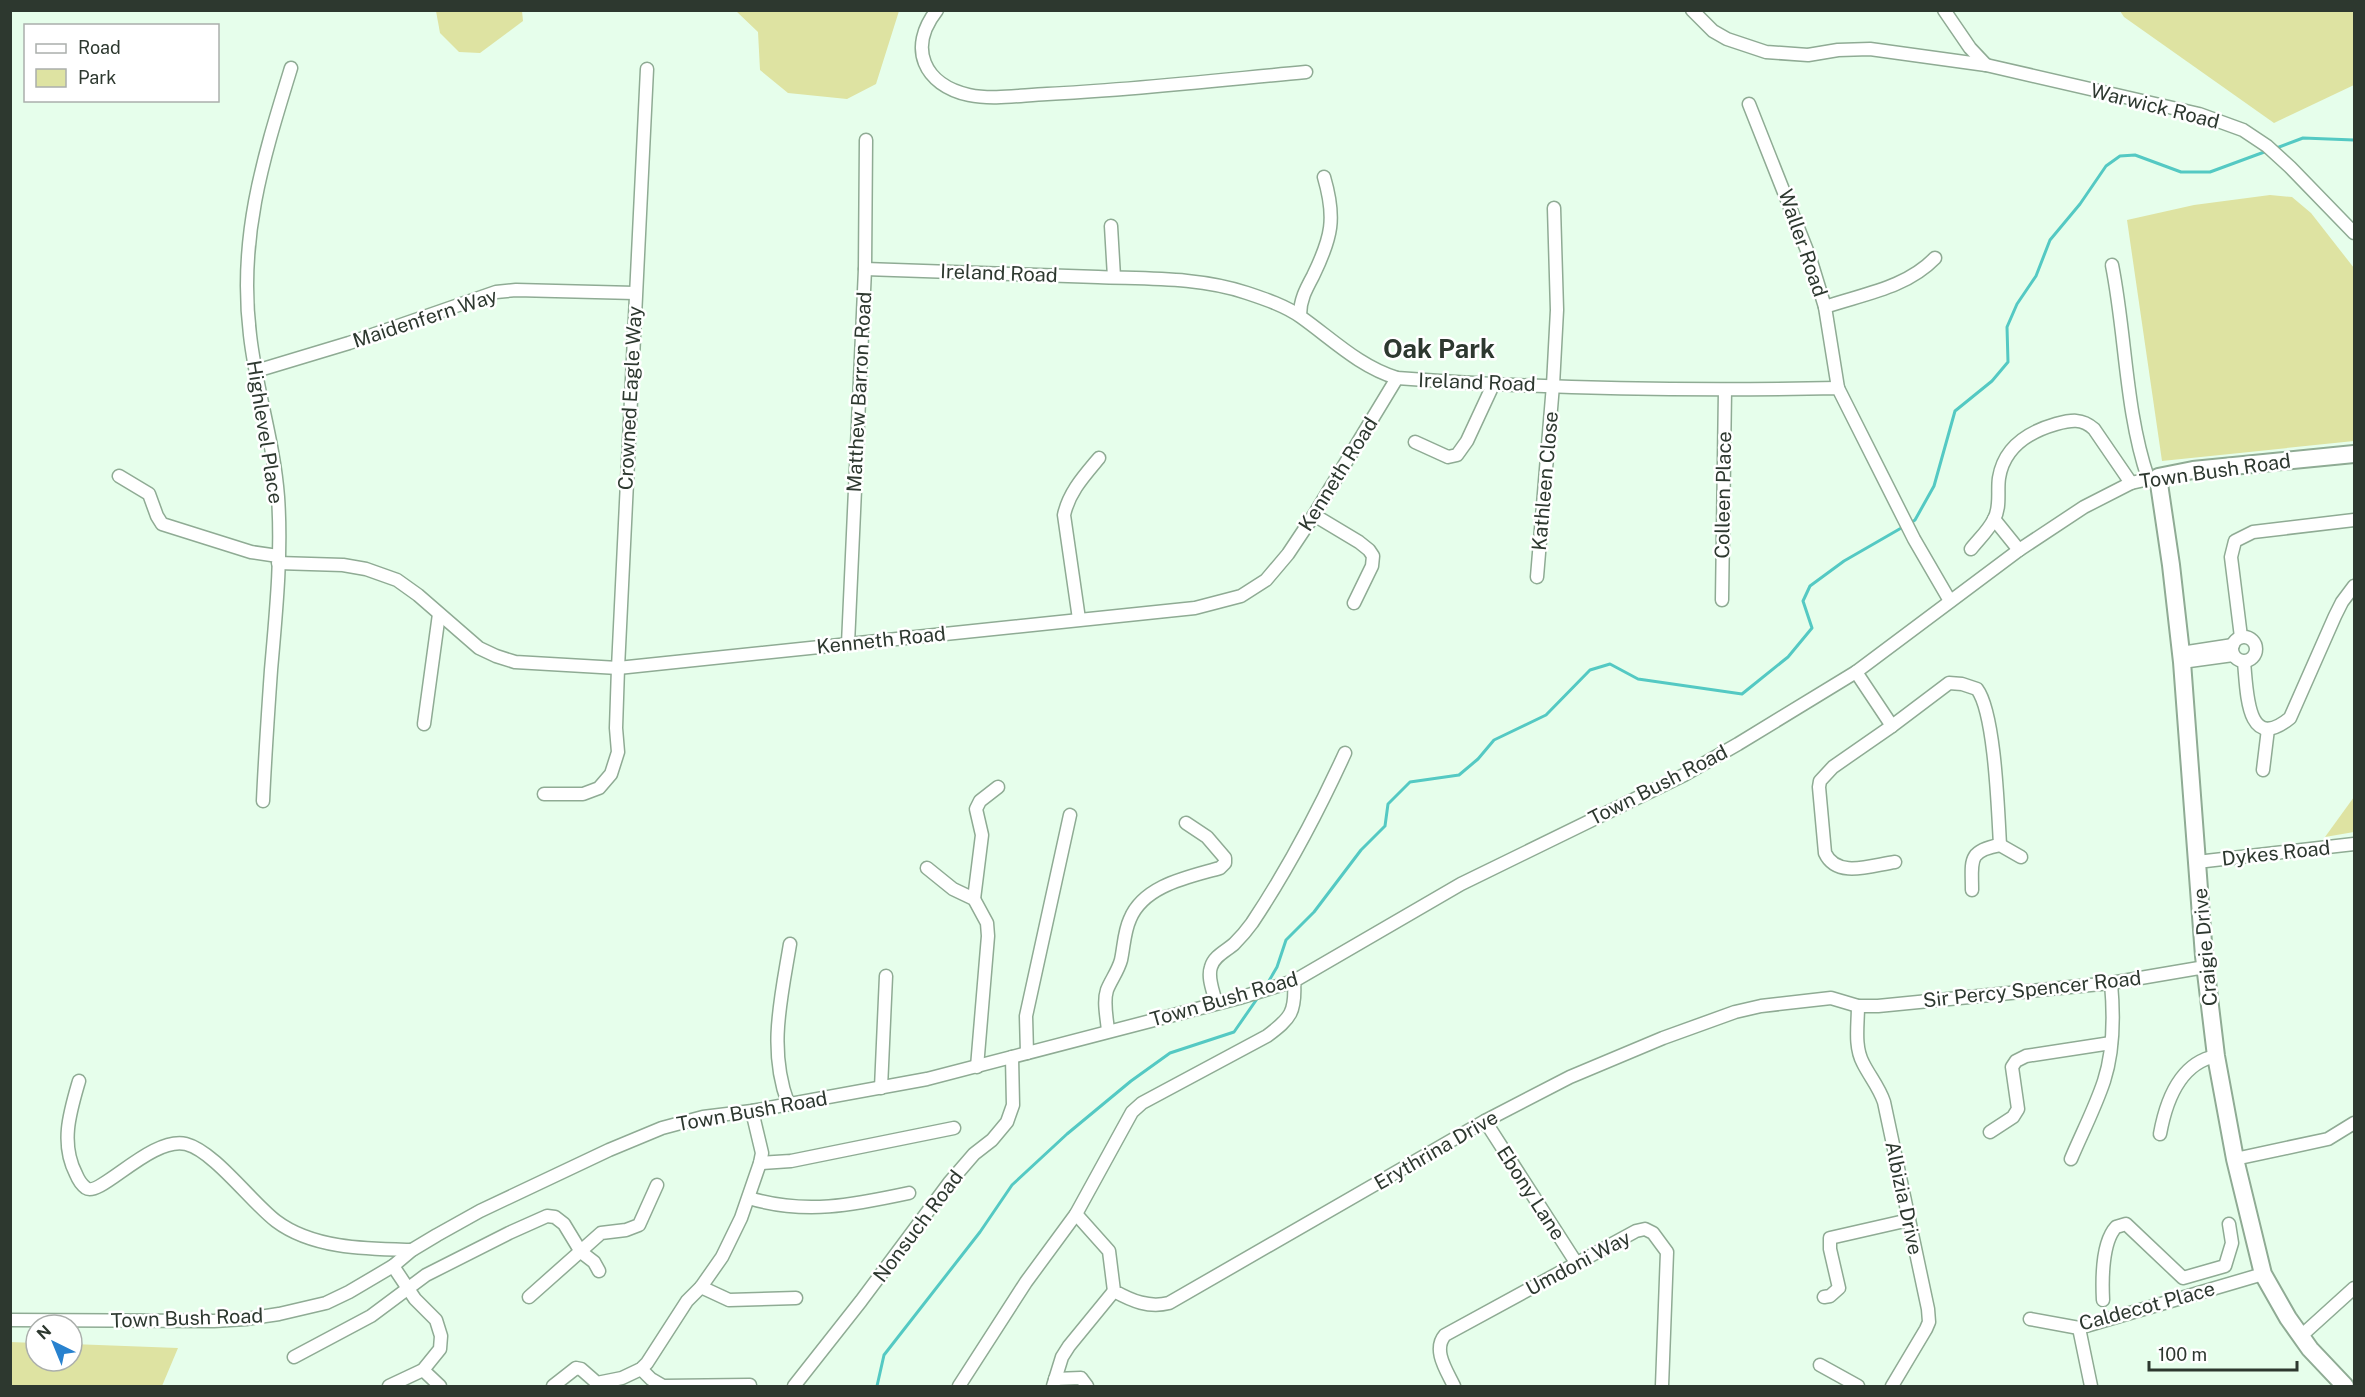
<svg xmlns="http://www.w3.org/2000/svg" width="2365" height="1397" font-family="'Public Sans',sans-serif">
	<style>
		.green { fill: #dee3a2 }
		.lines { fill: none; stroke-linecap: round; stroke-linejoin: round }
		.stream { stroke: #54c9c3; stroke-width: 3 }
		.street-casing { stroke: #8fab94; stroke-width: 15 }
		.secondary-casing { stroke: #8fab94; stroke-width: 20 }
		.street { stroke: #fff; stroke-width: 12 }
		.secondary { stroke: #fff; stroke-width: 16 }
		.labels { text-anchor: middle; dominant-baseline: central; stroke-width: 5; stroke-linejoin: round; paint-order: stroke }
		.street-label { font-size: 20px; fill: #2d382f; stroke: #fff }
		.district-label { font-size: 26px; font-weight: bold; fill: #2d382f; stroke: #fff }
	</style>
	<rect width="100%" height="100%" fill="#e6feeb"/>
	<!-- green -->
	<g class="green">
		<polygon points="436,11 522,11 523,21 480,53 459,52 440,33"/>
		<polygon points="736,11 899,11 876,84 847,99 788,93 760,70 758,32"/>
		<polygon points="2120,11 2354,11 2354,85 2274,123 2124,17"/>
		<polygon points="2270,195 2292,197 2311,213 2354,268 2354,441 2162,461 2127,220 2194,205"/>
		<polygon points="2354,797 2354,832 2325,837"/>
		<polygon points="10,1342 36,1343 36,1361 72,1361 72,1344 178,1348 162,1386 11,1386"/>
	</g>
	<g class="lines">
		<!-- stream -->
		<g class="stream">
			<polyline points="2274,149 2303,138 2354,140"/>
			<polyline points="1909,524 1915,520 1934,486 1955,411 1992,381 2008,362 2007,327 2017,304 2036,276 2050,240 2080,204 2106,166 2120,156 2135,155 2181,172 2210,172 2267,151"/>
			<polyline points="1266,986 1277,967 1286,940 1314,912 1361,850 1385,826 1388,804 1410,782 1459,775 1478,759 1494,740 1546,715 1590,670 1610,664 1638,679 1742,694 1788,657 1812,628 1803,601 1810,586 1844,561 1903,527"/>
			<polyline points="877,1386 884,1355 980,1232 1012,1185 1067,1134 1131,1081 1170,1053 1234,1032 1259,996"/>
		</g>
		<defs>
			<g id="street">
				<path d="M 937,10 C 907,48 924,85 969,95 C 993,100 1022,95 1047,94 C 1133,90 1220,80 1306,72"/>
				<polyline points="1692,10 1713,31 1727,39 1766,52 1808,55 1838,50 1870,49 1986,65 2199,114 2243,130 2267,146 2290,167 2354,233"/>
				<polyline points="1944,10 1970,48 1986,65"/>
				<polyline points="1749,104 1810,258 1825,307 1838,388"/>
				<polyline points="1111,226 1114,277"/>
				<path d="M 2112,265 C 2126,335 2125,410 2148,478"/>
				<path d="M 865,269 C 942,271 1020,274 1098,277 C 1148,279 1199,277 1247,293 C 1265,299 1286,306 1301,317 C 1332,339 1360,367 1397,378 C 1544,389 1691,391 1838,388 L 1914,539 L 1950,601"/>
				<path d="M 1825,307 C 1863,294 1906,288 1935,258"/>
				<path d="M 1300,315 C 1300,300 1306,289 1313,276 C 1332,237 1336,218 1324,177"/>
				<polyline points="256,371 349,343 496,292 516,290 635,293"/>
				<polyline points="1415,442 1448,457 1457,455 1467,441 1493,385"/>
				<polyline points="119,476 149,494 157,516 162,524 251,552 278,556"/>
				<polyline points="1314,515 1359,542 1369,550 1373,556 1372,566 1354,603"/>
				<polyline points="1994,519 2019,550"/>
				<path d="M 1971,549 C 1978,540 1989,530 1994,519 C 2001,507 1997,491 1999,478 C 2004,447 2028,432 2056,424 C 2071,420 2082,418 2094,429 L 2131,483"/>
				<polyline points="278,563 343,565 366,569 397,580 418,595 479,648 496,656 515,662 618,668 1195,608 1241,596 1266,580 1288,554 1314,515 1397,378"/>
				<polyline points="1537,577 1553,385 1557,310 1554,208"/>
				<polyline points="1722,600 1725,390"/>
				<path d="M 1079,619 L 1064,515 C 1069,492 1084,476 1099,458"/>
				<circle cx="2244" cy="649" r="12"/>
				<polyline points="2241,637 2231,557 2235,541 2253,532 2354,520"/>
				<polyline points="848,644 865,269 866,140"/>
				<polyline points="2181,653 2233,645"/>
				<polyline points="2182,662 2233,655"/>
				<path d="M 2244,662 C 2247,690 2246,754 2290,718 L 2335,616 L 2342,602 L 2354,586"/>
				<polyline points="1856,672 1892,726"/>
				<polyline points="424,724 439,614"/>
				<polyline points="2263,770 2268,729"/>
				<polyline points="544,794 583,794 599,788 611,774 618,752 616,728 618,668 647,69"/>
				<path d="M 263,801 C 265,757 268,713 271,670 C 276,613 282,554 278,497 C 274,442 256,389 250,335 C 238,238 263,159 291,68"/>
				<path d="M 1895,862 C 1872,865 1837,879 1825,853 L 1819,787 L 1820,781 L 1833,767 L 1892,726 L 1949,683 L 1962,684 L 1977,689 C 1995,713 1998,811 2000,845"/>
				<polyline points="2197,862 2354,844"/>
				<polyline points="927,868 953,889 974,899 987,923 988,936 977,1067"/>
				<path d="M 1972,890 C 1972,861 1967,851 2000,845 L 2021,857"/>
				<polyline points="974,899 982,835 976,809 980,801 998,787"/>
				<path d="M 1216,1003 C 1214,993 1207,978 1211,967 C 1214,956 1226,951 1234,944 C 1240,938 1247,930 1252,923 C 1288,869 1318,812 1345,753"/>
				<path d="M 1858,1006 C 1858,1025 1854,1046 1863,1063 C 1870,1077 1879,1087 1884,1102 L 1928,1309 L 1929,1322 L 1926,1329 L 1892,1386"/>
				<path d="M 1108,1031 C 1107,1018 1103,1002 1107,990 C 1111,980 1118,971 1121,960 C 1124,946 1124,932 1130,919 C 1144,885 1189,877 1220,868 L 1225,863 L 1225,858 L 1207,837 L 1186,823"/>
				<polyline points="1027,1053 1026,1016 1070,815"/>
				<path d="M 79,1081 C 70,1112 60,1143 76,1174 C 78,1179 82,1185 86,1188 C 100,1198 151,1136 186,1144 C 214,1151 252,1203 276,1221 C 313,1249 368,1249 412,1250"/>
				<polyline points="881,1088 886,976"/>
				<path d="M 788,1103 C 768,1049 781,999 790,944"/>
				<polyline points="1485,1121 1577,1264"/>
				<polyline points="1990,1132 2013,1117 2018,1109 2012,1067 2016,1061 2026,1056 2111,1043"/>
				<path d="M 2160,1134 C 2166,1101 2180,1063 2216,1056"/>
				<path d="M 2071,1159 C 2082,1133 2095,1108 2104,1081 C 2114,1050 2114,1015 2111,983"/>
				<polyline points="2235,1159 2328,1139 2354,1123"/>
				<polyline points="760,1163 791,1161 954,1128"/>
				<path d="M 749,1198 C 805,1215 853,1205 909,1193"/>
				<path d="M 1076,1214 L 1109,1251 L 1114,1291 C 1132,1301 1149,1308 1169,1303 L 1485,1121 L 1570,1077 L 1663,1038 L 1735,1012 L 1761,1006 L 1831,998 L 1858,1006 L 1878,1006 L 2111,983 L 2205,967"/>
				<polyline points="701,1287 729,1300 796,1298"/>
				<polyline points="529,1297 601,1233 626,1230 639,1225 657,1185"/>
				<polyline points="1824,1297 1830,1296 1839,1288 1830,1249 1830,1238 1909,1220"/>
				<path d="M 2103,1300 C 2102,1280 2102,1242 2116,1227 L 2126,1224 L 2183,1278 L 2225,1266 L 2232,1243 L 2229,1224"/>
				<polyline points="2030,1319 2079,1328 2263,1274"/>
				<polyline points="10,1320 214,1321 246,1319 279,1314 326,1303 349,1292 393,1266 412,1250 437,1235 480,1211 609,1150 662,1128 703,1117 752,1111 927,1079 1239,998 1294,981 1461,884 1684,775 1738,744 1856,672 2019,550 2084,507 2131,483 2158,477"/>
				<polyline points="2079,1328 2091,1386"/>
				<polyline points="2301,1336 2354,1288"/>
				<polyline points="294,1357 371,1316 426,1275 509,1233 547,1216 555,1217 564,1224 581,1252 594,1262 599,1271"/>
				<polyline points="1820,1365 1858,1386"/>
				<polyline points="641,1369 651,1379 663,1386 750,1385"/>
				<polyline points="423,1370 440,1386"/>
				<polyline points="1055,1379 1081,1378 1087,1386"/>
				<polyline points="389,1386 423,1370 440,1349 441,1336 436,1320 415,1299 393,1266"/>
				<polyline points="553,1386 576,1368 581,1369 597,1383 622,1378 641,1369 647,1363 687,1301 701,1287 722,1257 741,1218 760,1163 762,1153 752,1111"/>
				<polyline points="794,1386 861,1301 949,1183 974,1154 992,1140 1007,1122 1013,1105 1012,1057"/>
				<path d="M 959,1386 L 1026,1282 L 1076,1214 L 1132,1112 L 1142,1103 L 1267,1036 C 1291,1018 1296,1012 1294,981"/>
				<polyline points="1053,1386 1062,1357 1069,1346 1114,1291"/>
				<path d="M 1454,1386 C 1447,1371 1432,1350 1445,1335 L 1636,1231 L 1645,1229 L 1653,1233 L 1667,1252 L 1662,1386"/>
			</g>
			<polyline id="secondary" points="2345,1386 2310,1349 2288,1318 2263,1274 2235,1159 2216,1056 2204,956 2182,662 2171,565 2158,477 2193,470 2354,454"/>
		</defs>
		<!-- street casing -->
		<use href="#street" class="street-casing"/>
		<!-- secondary casing -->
		<use href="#secondary" class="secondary-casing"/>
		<!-- street -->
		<use href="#street" class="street"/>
		<!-- secondary -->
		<use href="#secondary" class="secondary"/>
	</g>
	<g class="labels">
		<!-- street labels -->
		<g class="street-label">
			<text transform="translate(2155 106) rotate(14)">Warwick Road</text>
			<text transform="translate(1803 243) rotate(71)">Waller Road</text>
			<text transform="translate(999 273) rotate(2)">Ireland Road</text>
			<text transform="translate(425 318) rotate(-18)">Maidenfern Way</text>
			<text transform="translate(1477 382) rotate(2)">Ireland Road</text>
			<text transform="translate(859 392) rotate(-87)">Matthew Barron Road</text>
			<text transform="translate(630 398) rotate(-87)">Crowned Eagle Way</text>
			<text transform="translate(265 432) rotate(81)">Highlevel Place</text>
			<text transform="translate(2215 471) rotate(-8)">Town Bush Road</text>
			<text transform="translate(1338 474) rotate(-58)">Kenneth Road</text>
			<text transform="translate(1545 481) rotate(-85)">Kathleen Close</text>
			<text transform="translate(1723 495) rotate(-89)">Colleen Place</text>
			<text transform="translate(881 640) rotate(-6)">Kenneth Road</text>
			<text transform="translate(1658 785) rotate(-27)">Town Bush Road</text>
			<text transform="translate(2276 853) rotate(-6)">Dykes Road</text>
			<text transform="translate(2205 947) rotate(-95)">Craigie Drive</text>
			<text transform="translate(2032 989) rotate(-6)">Sir Percy Spencer Road</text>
			<text transform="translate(1224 999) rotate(-16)">Town Bush Road</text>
			<text transform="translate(752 1111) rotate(-10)">Town Bush Road</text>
			<text transform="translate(1436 1150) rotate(-30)">Erythrina Drive</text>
			<text transform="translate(1531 1193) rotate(57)">Ebony Lane</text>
			<text transform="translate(1904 1198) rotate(78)">Albizia Drive</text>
			<text transform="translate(918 1226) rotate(-53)">Nonsuch Road</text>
			<text transform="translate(1578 1263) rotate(-28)">Umdoni Way</text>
			<text transform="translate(2147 1306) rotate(-15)">Caldecot Place</text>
			<text transform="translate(187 1318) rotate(-2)">Town Bush Road</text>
		</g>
		<!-- district labels -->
		<g class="district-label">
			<text x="1439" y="348">Oak Park</text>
		</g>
	</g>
	<!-- border -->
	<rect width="2365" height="1397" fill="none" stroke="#2d382f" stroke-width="24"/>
	<!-- legend -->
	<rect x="24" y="24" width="195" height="78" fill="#ffffff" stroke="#abafac" stroke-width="1.5"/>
	<rect x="36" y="44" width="30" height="9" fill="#ffffff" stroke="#abafac" stroke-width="1.5"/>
	<text x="78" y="54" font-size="18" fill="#2d382f">Road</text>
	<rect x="36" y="69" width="30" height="18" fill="#dee3a2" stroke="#abafac" stroke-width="1.5"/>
	<text x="78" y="84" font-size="18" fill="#2d382f">Park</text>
	<!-- north arrow -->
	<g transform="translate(54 1343) rotate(317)"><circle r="28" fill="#ffffff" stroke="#abafac" stroke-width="1.5"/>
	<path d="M0-4.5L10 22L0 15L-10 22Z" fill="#2882cf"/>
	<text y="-9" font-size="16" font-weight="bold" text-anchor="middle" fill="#2d382f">N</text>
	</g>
	<!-- scale -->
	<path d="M2149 1361v9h148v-9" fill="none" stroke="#2d382f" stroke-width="3"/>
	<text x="2158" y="1361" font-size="18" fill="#2d382f" stroke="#ffffff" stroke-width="4.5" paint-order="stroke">100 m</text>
</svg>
